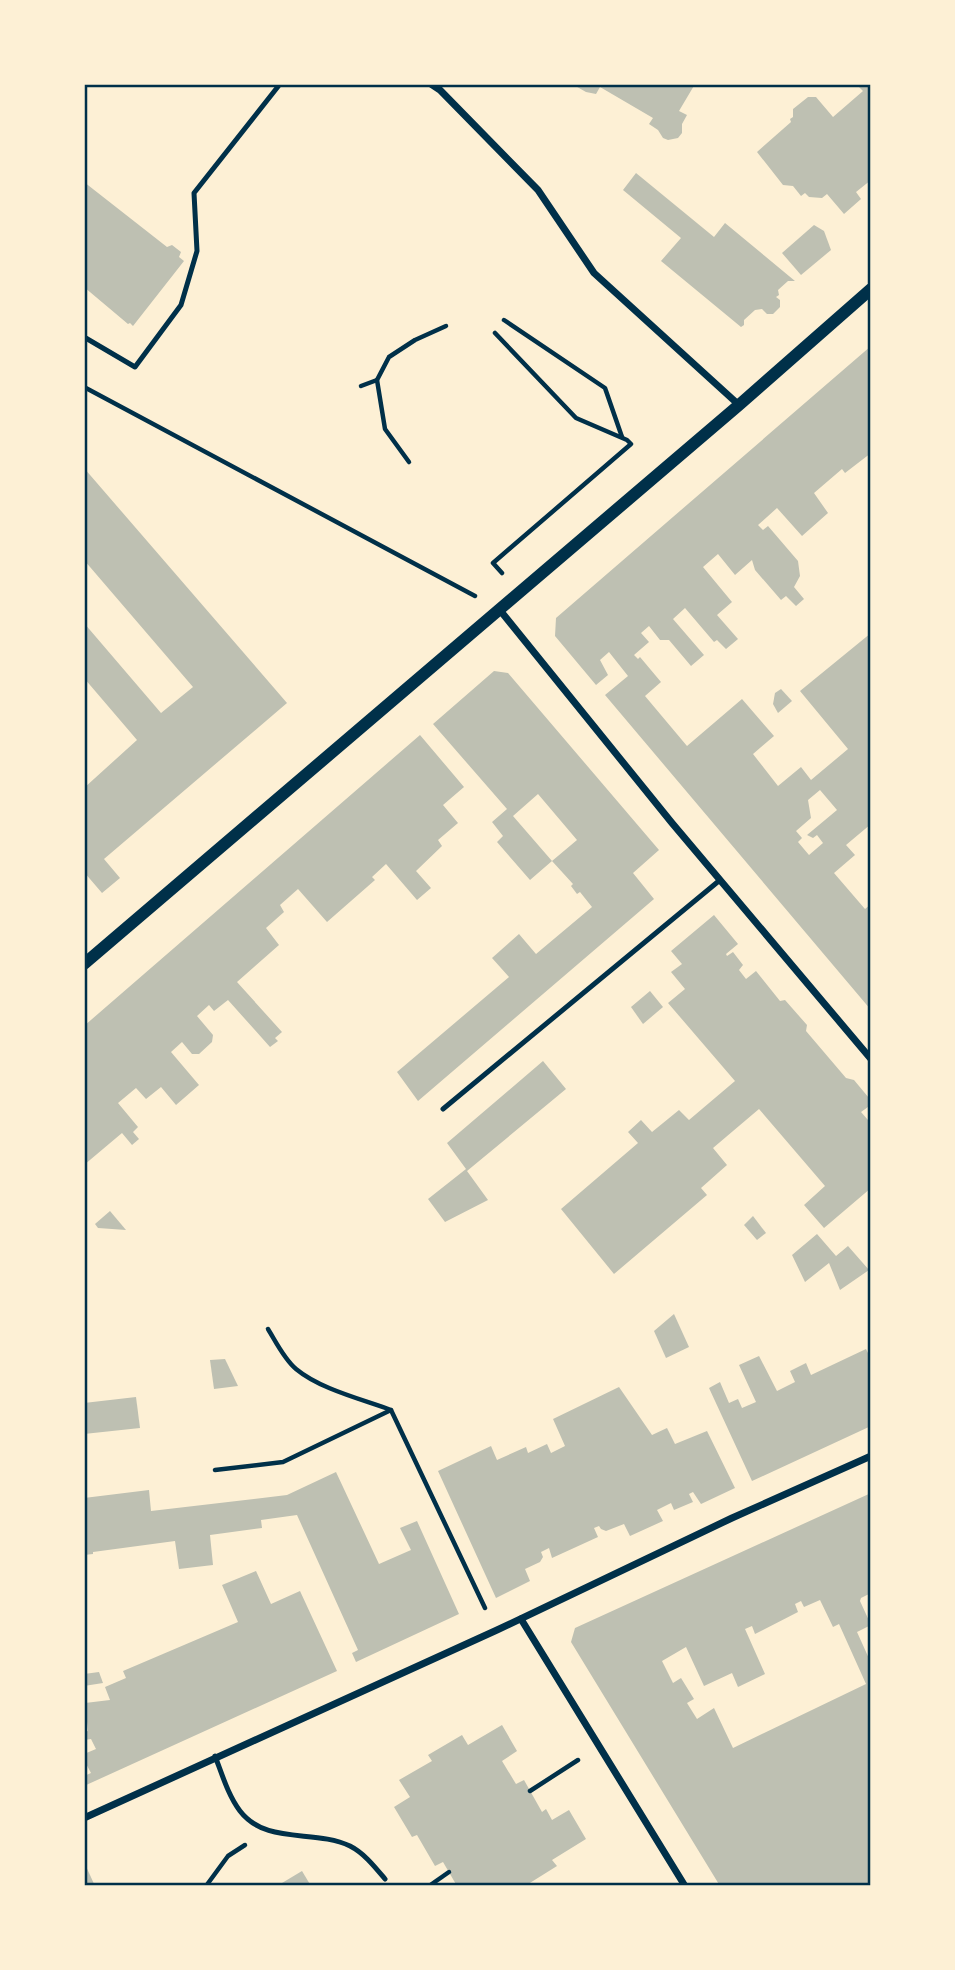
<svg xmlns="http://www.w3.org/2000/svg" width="955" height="1970" font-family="'Nunito Sans',sans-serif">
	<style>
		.building { fill: #bec0b2; fill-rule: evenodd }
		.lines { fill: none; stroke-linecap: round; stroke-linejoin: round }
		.path { stroke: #003049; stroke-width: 4.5 }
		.service { stroke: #003049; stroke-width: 5 }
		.minor { stroke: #003049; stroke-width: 7 }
		.tertiary { stroke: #003049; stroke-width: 12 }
		.neatline { fill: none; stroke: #003049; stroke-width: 2.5 }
	</style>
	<rect width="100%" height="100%" fill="#fdf0d5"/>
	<!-- building -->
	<g class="building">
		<polygon points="572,84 695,84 679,111 687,115 682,124 682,133 678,138 668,140 663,138 658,130 649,124 653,118 600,87 596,94 586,92"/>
		<polygon points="856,84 871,84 871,180 856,192 861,199 844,214 827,194 822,198 809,197 805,193 801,196 793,186 783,185 757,152 791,122 790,119 793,117 793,109 808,97 816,97 833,117 863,91"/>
		<polygon points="636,173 714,237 725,223 795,281 788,281 778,290 779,295 776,297 780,300 780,307 773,314 767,314 762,309 755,310 744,320 744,325 741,327 661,261 681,238 623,190"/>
		<polygon points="84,182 167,247 172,245 181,252 179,257 184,261 133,326 130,323 128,324 84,287"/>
		<polygon points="814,225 824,231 831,250 801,275 782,253"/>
		<path d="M 871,346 L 871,453 L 845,473 L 842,469 L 814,493 L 828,513 L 802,536 L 777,508 L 758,525 L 763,530 L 768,526 L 798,561 L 800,576 L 794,587 L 804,599 L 796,606 L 786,596 L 781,600 L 755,570 L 752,560 L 735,575 L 718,554 L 703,567 L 732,602 L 717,615 L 738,639 L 726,649 L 717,640 L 714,642 L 685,608 L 673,619 L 704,655 L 691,666 L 669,640 L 660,640 L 649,626 L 641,633 L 649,642 L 634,655 L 638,659 L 640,657 L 661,682 L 645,696 L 687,746 L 742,699 L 774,736 L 753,754 L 778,786 L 801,767 L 811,780 L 848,749 L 800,691 L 871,633 L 871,824 L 846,845 L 855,855 L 834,873 L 865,909 L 871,904 L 871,1010 L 605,695 L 628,676 L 609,652 L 600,660 L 608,675 L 596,685 L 555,636 L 556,618 ZM 820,790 L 837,810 L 807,835 L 813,838 L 817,835 L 823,843 L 809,855 L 798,842 L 802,838 L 796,831 L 811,818 L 808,800 Z"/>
		<polygon points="84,468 287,703 104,859 120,878 102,893 84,872 84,788 137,740 84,678 84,623 161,713 193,687 84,560"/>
		<polygon points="494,671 508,673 659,850 633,873 654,899 418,1101 397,1072 509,977 492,958 519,934 536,954 592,907 580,892 577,894 571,886 573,884 552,861 577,840 538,794 513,816 552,861 530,880 497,842 503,836 492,822 507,809 433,724"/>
		<polygon points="781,689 792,701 778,713 773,704 775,693"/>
		<polygon points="420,735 464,787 443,805 458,823 438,840 442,846 416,871 431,888 417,900 386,864 372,877 375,880 327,922 298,889 280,905 284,912 266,928 279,945 237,982 282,1032 275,1038 278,1041 270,1047 228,1000 214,1011 209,1005 197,1016 213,1035 212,1042 199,1054 192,1054 182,1042 171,1052 199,1085 176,1105 161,1087 146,1099 136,1088 118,1103 138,1127 133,1132 139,1139 132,1145 122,1133 84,1165 84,1026"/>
		<polygon points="714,915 738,944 726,954 727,956 733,952 743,965 739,970 746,979 756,971 780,1001 785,1000 807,1025 806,1031 846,1078 854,1080 869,1098 868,1107 861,1112 868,1120 871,1118 871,1188 824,1228 804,1205 825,1186 759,1109 713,1148 727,1165 701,1188 707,1195 614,1274 561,1209 638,1143 628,1132 641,1120 652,1132 679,1110 689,1120 735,1081 668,1003 685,989 671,972 682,964 671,951"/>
		<polygon points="650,991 663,1007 643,1024 631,1007"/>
		<polygon points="543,1061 566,1089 467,1171 488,1200 445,1222 428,1199 466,1169 447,1143"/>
		<polygon points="110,1211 126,1230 98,1228 95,1224"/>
		<polygon points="753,1216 766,1233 757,1240 744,1225"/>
		<polygon points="817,1234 836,1256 848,1246 869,1270 840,1290 829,1263 805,1282 792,1255"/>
		<polygon points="674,1314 689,1347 666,1358 654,1331"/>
		<polygon points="866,1349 869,1355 871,1354 871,1426 752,1481 709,1388 720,1382 729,1403 738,1399 742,1408 756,1402 739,1365 759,1356 777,1391 795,1382 790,1371 806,1363 811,1375"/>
		<polygon points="225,1359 238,1386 214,1389 210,1360"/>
		<polygon points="619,1387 652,1435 667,1428 675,1444 707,1431 735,1488 701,1504 693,1492 689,1494 693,1502 674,1510 671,1503 657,1510 663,1521 630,1536 624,1524 606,1531 601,1529 599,1526 594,1528 598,1537 552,1558 549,1548 541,1552 543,1557 540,1562 525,1569 530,1581 496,1598 438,1471 491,1446 497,1460 526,1447 528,1453 547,1444 551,1453 565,1446 553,1419"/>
		<polygon points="136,1397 140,1428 84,1434 84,1403"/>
		<polygon points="336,1472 379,1564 411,1550 400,1528 417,1521 459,1614 356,1662 352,1653 358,1650 297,1515 261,1520 262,1528 210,1535 213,1565 179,1569 175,1541 93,1552 93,1554 84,1555 84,1498 149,1490 151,1511 287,1495"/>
		<path d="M 871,1493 L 871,1593 L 861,1598 L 860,1601 L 871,1625 L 857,1632 L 871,1663 L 871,1886 L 720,1886 L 571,1642 L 575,1628 ZM 820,1600 L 833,1627 L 839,1624 L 866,1684 L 733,1748 L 714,1708 L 697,1719 L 687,1703 L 694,1699 L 681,1678 L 673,1683 L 662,1661 L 686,1647 L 704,1686 L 732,1673 L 738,1687 L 765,1674 L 745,1629 L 752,1626 L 755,1634 L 798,1612 L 795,1604 L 801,1601 L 804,1607 Z"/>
		<polygon points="256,1571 271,1604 300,1591 337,1671 84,1786 84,1776 91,1773 84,1760 84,1754 96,1749 91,1739 84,1740 84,1732 88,1731 85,1703 110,1700 105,1687 126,1678 123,1671 238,1622 222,1585"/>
		<polygon points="99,1672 103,1683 84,1686 84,1674"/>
		<polygon points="502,1725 517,1751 502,1761 516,1784 524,1780 542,1812 546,1809 552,1820 569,1810 586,1839 552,1860 557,1866 525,1886 457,1886 443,1862 435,1866 417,1835 412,1837 394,1807 410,1797 399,1780 432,1761 428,1755 462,1735 468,1745"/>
		<polygon points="84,1862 95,1886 84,1886"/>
		<polygon points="302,1871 311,1886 277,1886"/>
	</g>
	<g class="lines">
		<!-- path -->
		<g class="path">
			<polyline points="504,320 605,388 622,437"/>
			<polyline points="495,333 576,418 627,440 631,444 493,563 502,573"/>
			<polyline points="361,386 377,380"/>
			<polyline points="84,387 475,596"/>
			<polyline points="409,462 385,429 377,380 389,357 415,340 446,326"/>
			<path d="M 268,1329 C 276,1342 284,1359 296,1369 C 320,1389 361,1399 391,1410"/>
			<polyline points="215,1470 283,1462 391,1410 485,1608"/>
			<polyline points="530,1791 578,1760"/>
			<polyline points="206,1886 228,1856 245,1845"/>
			<polyline points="429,1886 449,1872"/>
		</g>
		<!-- service -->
		<g class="service">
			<polyline points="84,337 135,367 181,305 197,251 194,193 280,84"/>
			<polyline points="443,1109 720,880"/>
			<path d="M 215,1756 C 222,1774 228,1795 240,1811 C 266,1845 314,1829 350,1846 C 364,1853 375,1867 385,1879"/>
		</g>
		<!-- minor -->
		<g class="minor">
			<polyline points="431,84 440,90 538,190 594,273 739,405"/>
			<polyline points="499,609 672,823 871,1059"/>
			<polyline points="521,1619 685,1886"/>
			<polyline points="84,1818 497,1630 732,1518 871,1456"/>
		</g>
		<!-- tertiary -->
		<polyline class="tertiary" points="84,964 739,405 871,289"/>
	</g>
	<!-- border -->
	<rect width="955" height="1970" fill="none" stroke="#fdf0d5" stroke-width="172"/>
	<rect x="86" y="86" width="783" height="1798" class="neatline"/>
</svg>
